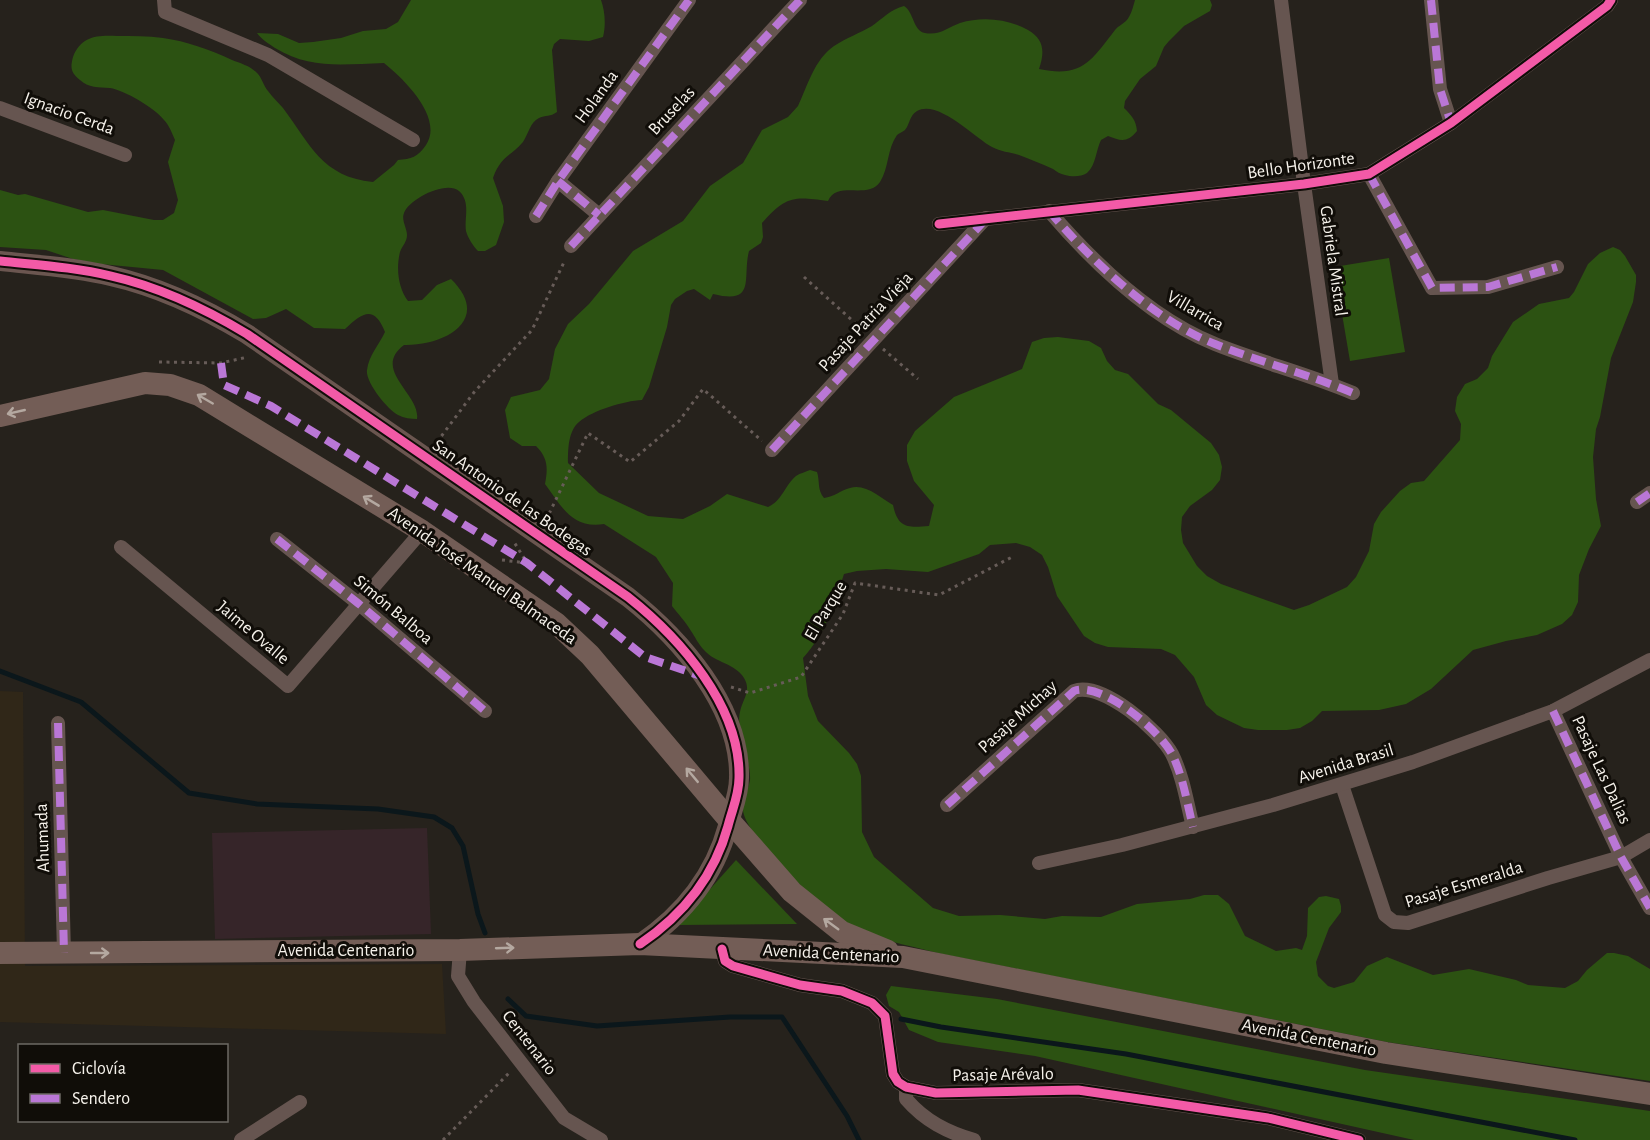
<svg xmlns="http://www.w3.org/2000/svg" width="1650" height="1140" font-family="'Alegreya Sans',sans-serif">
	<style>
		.built { fill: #302718 }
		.industrial { fill: #362529 }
		.green { fill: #2c5212 }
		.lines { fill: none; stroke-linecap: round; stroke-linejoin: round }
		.stream { stroke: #0b171b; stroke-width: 5 }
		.path { stroke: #675c58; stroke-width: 3; stroke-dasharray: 3 4.5; stroke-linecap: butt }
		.street { stroke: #665550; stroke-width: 14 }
		.secondary { stroke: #6b5650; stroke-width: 20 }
		.primary { stroke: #735d56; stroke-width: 22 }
		.quiet { stroke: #ba77d6; stroke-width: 8; stroke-dasharray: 15 8; stroke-linecap: butt }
		.cycleway-casing { stroke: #100d08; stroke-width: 13 }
		.cycleway { stroke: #f35aa7; stroke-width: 9 }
		.oneway { stroke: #b4a8a0 }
		.labels { text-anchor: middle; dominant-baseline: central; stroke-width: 6; stroke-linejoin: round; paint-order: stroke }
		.street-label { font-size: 18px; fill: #f6f2eb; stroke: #100d08 }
	</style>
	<rect width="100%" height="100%" fill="#26221c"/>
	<!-- built -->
	<polygon class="built" points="0,691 23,692 25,966 442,964 446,1034 0,1022"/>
	<!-- industrial -->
	<polygon class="industrial" points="427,828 431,934 215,939 212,833"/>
	<!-- green -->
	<g class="green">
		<path d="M 411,0 L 601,0 C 605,11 606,25 603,37 L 589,41 L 560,39 L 554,44 L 552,50 L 557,112 C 550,117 546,115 539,118 C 530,122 528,135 523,142 C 510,157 501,156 493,178 L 503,206 L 504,222 L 496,245 L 485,251 L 478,251 C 473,246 468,238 466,231 C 464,218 471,202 459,191 C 446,180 409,199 404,213 C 401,220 407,228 407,235 C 407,242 402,246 400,252 C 396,268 398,288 408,301 L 422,300 L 437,285 L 451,279 C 493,320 444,346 404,345 C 371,370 421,394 417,419 C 411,419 404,418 398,415 C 388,410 365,382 367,370 C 369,355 379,345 385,332 C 374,304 362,313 345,329 L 314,328 L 286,309 L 266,318 L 253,319 L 163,270 L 101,264 L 73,259 L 46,250 L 0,247 L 0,190 L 18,195 L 25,194 L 88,212 L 103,210 L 154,220 L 163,220 L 174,213 L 178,200 L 168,162 L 175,140 C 172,133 169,125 164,120 C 155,108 124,90 110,88 C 99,87 88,88 80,80 C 71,73 70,68 73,57 C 81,36 97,35 117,36 C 132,36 148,36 163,38 C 186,41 211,50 232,60 C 240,63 250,66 256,72 C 262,77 263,85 268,91 C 272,97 278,102 283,108 C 310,144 322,177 373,182 L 394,165 L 398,160 C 411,159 418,157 426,145 C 444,118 404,79 384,63 C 344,64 311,70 275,48 C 268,43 262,40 257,33 L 278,34 L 299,43 L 313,42 L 341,38 L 363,31 L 386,29 L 398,22 Z"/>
		<path d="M 1135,0 L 1210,0 L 1212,5 L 1210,11 L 1184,26 L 1169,41 L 1164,47 L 1156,66 L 1140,79 L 1125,101 L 1124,108 C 1132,116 1136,120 1137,131 C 1127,143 1121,141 1108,136 L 1101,140 C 1096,150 1096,165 1087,173 C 1081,177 1072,177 1065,175 C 1060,174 1057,172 1053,169 C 1042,164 1030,159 1019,155 C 1010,152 1001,152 992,147 C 975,138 938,99 917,111 C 909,116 910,124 905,130 C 903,132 899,133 897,135 C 887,149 889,168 880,182 C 868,200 837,180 828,201 C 793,196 786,196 762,223 L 763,237 L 761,243 L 749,251 C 742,278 757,305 713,294 L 710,300 L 694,289 L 687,291 L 675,299 L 671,305 L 667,327 L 649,387 L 642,400 C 624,401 593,410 579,422 C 568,431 568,450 568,463 L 599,493 L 648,516 L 683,519 L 710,506 L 727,494 L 768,507 C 782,501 785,485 796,476 C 800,473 806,472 810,470 L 817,472 C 820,481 817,490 824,498 C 834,497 841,490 850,488 C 865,483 881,498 893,505 C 898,528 907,528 929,526 L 934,505 L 914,481 L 907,461 L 907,445 L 915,431 L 954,397 L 1022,369 L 1032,342 L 1044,338 L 1058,337 L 1089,341 L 1101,348 L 1107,361 L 1115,370 L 1128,374 L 1158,404 L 1171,410 L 1211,443 L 1219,455 L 1222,467 L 1220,480 L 1212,490 L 1190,506 L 1182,517 L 1181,530 L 1183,543 L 1197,566 L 1207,576 L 1221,584 L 1294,610 L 1309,605 L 1347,587 L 1356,577 L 1369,551 L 1374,524 L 1381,512 L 1400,491 L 1411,483 L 1424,481 L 1460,440 L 1461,424 L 1455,411 L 1457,397 L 1465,384 L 1477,379 L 1488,368 L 1492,356 L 1513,322 L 1539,304 L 1569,298 L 1574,292 L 1588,264 L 1600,253 L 1613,247 L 1620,250 L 1625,256 L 1636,275 L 1636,282 L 1633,302 L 1611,358 L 1600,417 L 1596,429 L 1593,457 L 1596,499 L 1601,526 L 1589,549 L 1579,575 L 1578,602 L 1572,615 L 1562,624 L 1537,635 L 1506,641 L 1473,650 L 1431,689 L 1406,704 L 1379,710 L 1322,711 L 1312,721 L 1300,728 L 1287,730 L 1258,730 L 1244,728 L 1217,715 L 1206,705 L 1194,677 L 1175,655 L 1161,649 L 1108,647 L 1095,643 L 1084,636 L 1057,596 L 1048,567 L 1042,555 L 1030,547 L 1016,543 L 990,545 L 979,554 L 928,572 L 886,569 L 857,571 L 844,574 C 834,605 825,634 803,658 L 808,696 L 818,721 L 849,753 L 857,764 L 861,776 L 862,832 L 874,857 L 933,908 L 959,916 L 1000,915 L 1045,919 L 1062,916 L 1101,917 L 1137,904 L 1190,899 L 1204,895 L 1218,895 L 1229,904 L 1245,936 L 1276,951 L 1296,948 L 1302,950 L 1307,936 L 1308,908 L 1319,897 L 1326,896 L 1339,899 L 1341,906 L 1341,912 L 1329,928 L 1316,962 L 1318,976 L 1328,986 L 1334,988 L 1354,982 L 1367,966 L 1387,957 L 1433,975 L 1469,969 L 1516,980 L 1528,985 L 1565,988 L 1578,981 L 1587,970 L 1607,953 L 1614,953 L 1628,956 L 1650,969 L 1650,1081 L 1387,1042 L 942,954 C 915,947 888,942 863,932 C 832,920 754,846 744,815 C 740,803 748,792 750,780 C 751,764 742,750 740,735 C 740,729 738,719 740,712 C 742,700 752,691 744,678 C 735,663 715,663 704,650 C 699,645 695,637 691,631 C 686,622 678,614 672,606 L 673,583 L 656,557 L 604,524 C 572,529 562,507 545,484 C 548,468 548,458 536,446 L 522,446 L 510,438 L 505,410 L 511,397 L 540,390 L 549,379 L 555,349 L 568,324 L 589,304 L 633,251 L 683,221 L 710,186 L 743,163 L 762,130 L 788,117 L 798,106 C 808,85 814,60 834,46 C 846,38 860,33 872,26 C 882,19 891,9 904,6 C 914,12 913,31 925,33 C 939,36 949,27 960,23 C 983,16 1008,19 1028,30 C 1044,39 1045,52 1039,69 C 1082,78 1091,61 1115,30 C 1118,26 1123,24 1126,21 C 1131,16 1133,7 1135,0 Z"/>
		<polygon points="1389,258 1405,352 1350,361 1334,267"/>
		<polygon points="736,860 797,924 678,925"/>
		<polygon points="891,986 997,999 1365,1070 1650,1111 1650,1140 1414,1140 1035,1056 938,1042 909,1030 899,1012 889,1006 886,995"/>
	</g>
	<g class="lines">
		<!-- stream -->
		<g class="stream">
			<polyline points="0,671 81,702 189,793 257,804 378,809 434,817 452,828 463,846 478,914 485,933"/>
			<polyline points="508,999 526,1016 597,1026 730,1017 782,1017 847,1116 859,1140"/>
			<polyline points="901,1019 941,1027 1126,1054 1575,1140"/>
		</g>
		<!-- path -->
		<g class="path">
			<polyline points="804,277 863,330"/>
			<polyline points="883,349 918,379"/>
			<polyline points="159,362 221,363 248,357"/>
			<polyline points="437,442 475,391 532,330 565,260"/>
			<polyline points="546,520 588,433 630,462 679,421 703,389 762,441"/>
			<polyline points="502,560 527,563 514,542"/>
			<polyline points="731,687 750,693 801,677 843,614 855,583 939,595 1014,556"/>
			<polyline points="443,1140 509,1073"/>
		</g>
		<!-- street -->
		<g class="street">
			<polyline points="164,0 165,12 268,55 413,140"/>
			<polyline points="1281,0 1304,184 1332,384"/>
			<polyline points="1431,0 1440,89 1451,123"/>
			<polyline points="0,108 125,155"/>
			<polyline points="1369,174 1432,288 1488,287 1557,267"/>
			<polyline points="558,181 599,215"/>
			<path d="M 1049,211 C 1092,261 1152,319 1215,344 C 1260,362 1308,374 1353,393"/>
			<polyline points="536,216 558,181 689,0"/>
			<polyline points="939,224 1304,184 1369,174 1451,123 1607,6 1611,0"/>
			<polyline points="571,246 800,0"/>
			<polyline points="772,450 986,218"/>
			<polyline points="1637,502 1650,493"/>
			<polyline points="277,539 359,604 485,711"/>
			<polyline points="121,547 288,686 422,531"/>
			<polyline points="1553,711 1621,857 1650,908"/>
			<polyline points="58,723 64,953"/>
			<polyline points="1342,785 1385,915 1394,922 1408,923 1548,878 1621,857 1650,840"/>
			<path d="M 947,805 L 1074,691 C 1102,681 1160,731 1172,754 C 1183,776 1187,803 1193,827"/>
			<polyline points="1039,863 1122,845 1273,805 1413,762 1553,711 1650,660"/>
			<polyline points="722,949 725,961 733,966 800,985 842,991 872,1003 885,1016 893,1074 898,1082 906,1087 936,1093 1078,1090 1268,1118 1359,1140"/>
			<polyline points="460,950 458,976 474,1002 564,1118 601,1140"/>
			<path d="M 906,1087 L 906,1099 C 925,1121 947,1132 974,1140"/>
			<polyline points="241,1140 300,1102"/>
		</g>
		<!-- secondary -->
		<path class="secondary" d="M 0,261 C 37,265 74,267 111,276 C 160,287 204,308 247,334 L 628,597 C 680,638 741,707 739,778 C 739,795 732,810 728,826 C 714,877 683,915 640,944"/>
		<!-- primary -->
		<g class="primary">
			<polyline points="0,416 145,383 170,385 199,395 422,531 556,623 590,655 729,820 792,892 842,932 888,951"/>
			<polyline points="0,953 460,950 640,944 903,957 1386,1053 1650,1094"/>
		</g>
		<!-- quiet -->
		<g class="quiet">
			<polyline points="1431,0 1440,89 1451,123"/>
			<polyline points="1369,174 1432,288 1488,287 1557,267"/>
			<polyline points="558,181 599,215"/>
			<path d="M 1049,211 C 1092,261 1152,319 1215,344 C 1260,362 1308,374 1353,393"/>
			<polyline points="536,216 558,181 689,0"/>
			<polyline points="571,246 800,0"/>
			<polyline points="221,363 224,385 271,406 527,563 645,657 701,676"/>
			<polyline points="772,450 986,219"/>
			<polyline points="1637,502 1650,493"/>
			<polyline points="277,539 359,604 485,711"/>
			<polyline points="1553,711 1621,857 1650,908"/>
			<polyline points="58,723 64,953"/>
			<path d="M 947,805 L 1074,691 C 1102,681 1160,731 1172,754 C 1183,776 1187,803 1193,827"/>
		</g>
		<defs>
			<g id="cycleway">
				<polyline points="939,224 1304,184 1369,174 1451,123 1607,6 1611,0"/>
				<path d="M 0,261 C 37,265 74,267 111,276 C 160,287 204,308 247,334 L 628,597 C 680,638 741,707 739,778 C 739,795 732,810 728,826 C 714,877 683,915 640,944"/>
				<polyline points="722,949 725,961 733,966 800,985 842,991 872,1003 885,1016 893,1074 898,1082 906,1087 936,1093 1078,1090 1268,1118 1359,1140"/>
			</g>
		</defs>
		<!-- cycleway casing -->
		<use href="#cycleway" class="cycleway-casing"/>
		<!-- cycleway -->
		<use href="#cycleway" class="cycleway"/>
	</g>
	<!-- one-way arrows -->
	<defs><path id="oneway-shaft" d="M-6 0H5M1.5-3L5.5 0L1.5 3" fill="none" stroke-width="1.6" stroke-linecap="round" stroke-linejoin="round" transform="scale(1.5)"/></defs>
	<g class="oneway">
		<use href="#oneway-shaft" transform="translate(205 399) rotate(-150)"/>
		<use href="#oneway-shaft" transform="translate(16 412) rotate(167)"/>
		<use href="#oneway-shaft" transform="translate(371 501) rotate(-149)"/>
		<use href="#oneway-shaft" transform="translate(692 775) rotate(-130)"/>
		<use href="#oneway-shaft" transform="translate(831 924) rotate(-144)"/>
		<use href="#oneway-shaft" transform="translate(505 948) rotate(-2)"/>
		<use href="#oneway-shaft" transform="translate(100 953)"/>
	</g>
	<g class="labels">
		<!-- street labels -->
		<g class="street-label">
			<text transform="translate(597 97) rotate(-54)">Holanda</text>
			<text transform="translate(672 111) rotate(-47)">Bruselas</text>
			<text transform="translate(69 114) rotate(20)">Ignacio Cerda</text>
			<text transform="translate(1301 166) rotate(-8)">Bello Horizonte</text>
			<text transform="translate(1333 261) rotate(82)">Gabriela Mistral</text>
			<text transform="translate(1195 311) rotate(30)">Villarrica</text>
			<text transform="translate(866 322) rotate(-47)">Pasaje Patria Vieja</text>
			<text transform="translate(512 498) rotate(35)">San Antonio de las Bodegas</text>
			<text transform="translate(482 576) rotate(35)">Avenida José Manuel Balmaceda</text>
			<text transform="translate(393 610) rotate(40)">Simón Balboa</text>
			<text transform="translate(826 611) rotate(-59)">El Parque</text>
			<text transform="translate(253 633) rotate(40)">Jaime Ovalle</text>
			<text transform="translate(1018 717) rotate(-42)">Pasaje Michay</text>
			<text transform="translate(1346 764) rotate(-17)">Avenida Brasil</text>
			<text transform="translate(1601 770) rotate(65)">Pasaje Las Dalias</text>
			<text transform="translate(43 838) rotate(-92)">Ahumada</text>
			<text transform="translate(1464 885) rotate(-17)">Pasaje Esmeralda</text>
			<text x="346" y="951">Avenida Centenario</text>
			<text transform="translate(831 954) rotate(3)">Avenida Centenario</text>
			<text transform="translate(1309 1038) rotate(11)">Avenida Centenario</text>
			<text transform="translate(529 1043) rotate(52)">Centenario</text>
			<text transform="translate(1003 1075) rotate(-1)">Pasaje Arévalo</text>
		</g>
	</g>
	<!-- legend -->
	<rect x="18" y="1044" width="210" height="78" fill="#100d08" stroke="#6c6963" stroke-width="1.5"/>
	<rect x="30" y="1064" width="30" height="9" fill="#f35aa7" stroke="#6c6963" stroke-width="1.5"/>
	<text x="72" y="1074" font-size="18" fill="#f6f2eb">Ciclovía</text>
	<rect x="30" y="1094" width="30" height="9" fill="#ba77d6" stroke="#6c6963" stroke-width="1.5"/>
	<text x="72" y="1104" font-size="18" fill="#f6f2eb">Sendero</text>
</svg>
